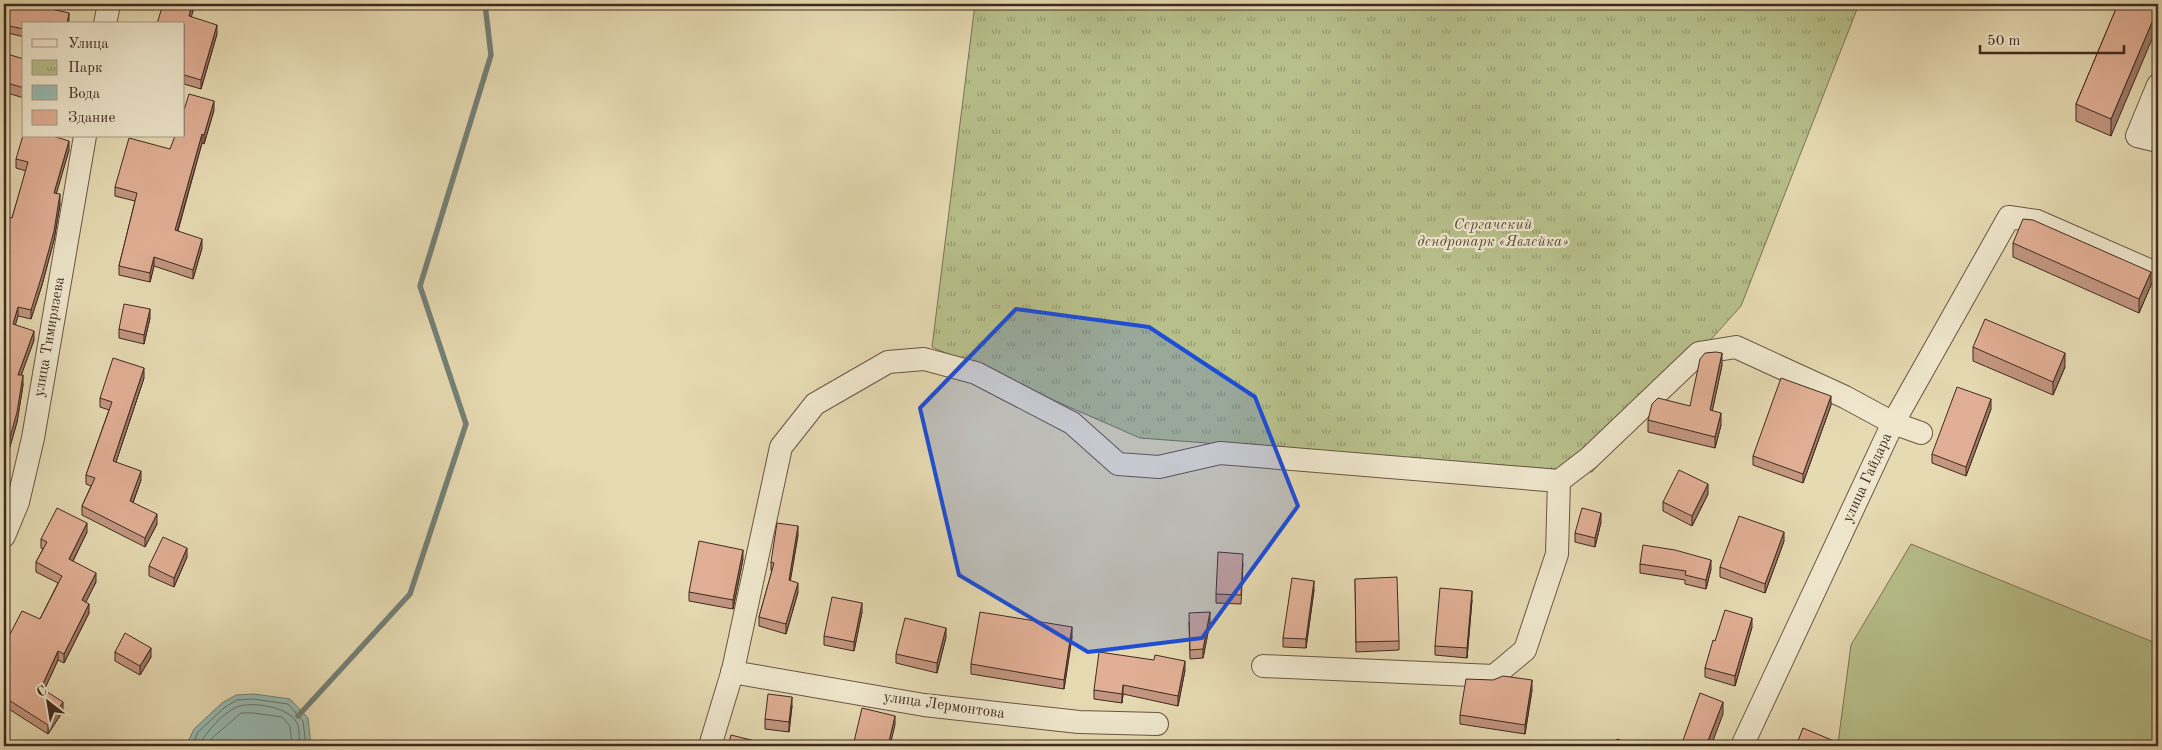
<svg xmlns="http://www.w3.org/2000/svg" width="2162" height="750" font-family="'Old Standard TT',serif">
	<style>
		.park { fill: url(#park-tufts); stroke: #7c7455 }
		.garden { fill: #b7bf8a; stroke: #7c7455 }
		.water { fill: #97bab1; stroke: #748077 }
		.lines { fill: none; stroke-linecap: round; stroke-linejoin: round }
		.shore { stroke: #6c7268; stroke-width: 1 }
		.stream { stroke: #748077; stroke-width: 5.5 }
		.minor-casing { stroke: #6a5644; stroke-width: 24 }
		.minor { stroke: #efe7cd; stroke-width: 22 }
		.wall { fill: #c29680; stroke: #402a20 }
		.shaded-wall { fill: #9e7a68; stroke: #402a20 }
		.building { fill: #e1af95; stroke: #402a20 }
		.marked { fill: #1d4ed8; fill-opacity: 0.2; stroke: #1d4ed8; stroke-width: 4; stroke-linejoin: round }
		.labels { text-anchor: middle; dominant-baseline: central; stroke-width: 4.5; stroke-linejoin: round; paint-order: stroke }
		.park-label { font-size: 15px; font-style: italic; fill: #584835; stroke: #efe7cd }
		.street-label { font-size: 15px; fill: #402a20; stroke: #efe7cd }
	</style>
	<defs>
		<pattern id="park-tufts" width="24" height="20" patternUnits="userSpaceOnUse" patternTransform="scale(1.25)"><rect width="24" height="20" fill="#b7bf8a"/><path d="M3 7l-1-3M5 7V3M7 7l1-3M15 17l-1-3M17 17v-4M19 17l1-3" fill="none" stroke="#969b70"/></pattern>
	</defs>
	<rect width="100%" height="100%" fill="#e6dab2"/>
	<filter id="stains"><feTurbulence type="fractalNoise" baseFrequency=".004" numOctaves="4"/><feColorMatrix values="0 0 0 0 .2 0 0 0 0 .09 0 0 0 0 .02 0 0 0 .5 -.17"/></filter>
	<radialGradient id="worn" r=".72"><stop offset=".6" stop-color="#630" stop-opacity="0"/><stop offset="1" stop-color="#630" stop-opacity=".3"/></radialGradient>
	<!-- park -->
	<polygon class="park" points="975,4 1859,4 1741,306 1592,472 1140,438 932,347"/>
	<!-- garden -->
	<polygon class="garden" points="1911,544 2158,644 2158,746 1846,746 1838,743 1851,645"/>
	<!-- water -->
	<polygon class="water" points="254,694 290,699 308,718 311,746 186,746 194,729 222,703 236,695"/>
	<g class="lines">
		<!-- shore -->
		<g class="shore">
			<polyline points="192,746 198,732 225,707 237,700 253,699 288,704 303,721 306,746"/>
			<path d="M 199,746 C 204,734 226,709 240,706 C 255,702 289,707 297,723 C 300,729 299,740 299,746"/>
			<polyline points="207,746 210,740 241,713 253,713 282,717 290,726 292,746"/>
		</g>
		<!-- stream -->
		<polyline class="stream" points="298,716 410,594 466,424 420,286 491,55 485,4"/>
		<defs>
			<g id="minor">
				<polyline points="105,24 109,4"/>
				<polyline points="2158,85 2137,136 2158,141"/>
				<polyline points="4,536 18,502 33,438 85,136"/>
				<polyline points="1263,666 1494,676 1525,650 1557,554 1559,481"/>
				<polyline points="732,672 924,705 1079,722 1157,724"/>
				<polyline points="710,746 733,670 781,447 815,404 888,362 924,359 976,373 1072,423 1118,464 1159,467 1220,453 1559,481 1589,458 1699,353 1736,347 1845,397 1893,423 1921,433"/>
				<polyline points="1742,746 1893,423 2009,217 2037,221 2158,274"/>
			</g>
		</defs>
		<!-- minor casing -->
		<use href="#minor" class="minor-casing"/>
		<!-- minor -->
		<use href="#minor" class="minor"/>
	</g>
	<!-- wall -->
	<g class="wall">
		<polygon points="4,4 69,20 24,24 24,37 4,32"/>
		<polygon points="195,4 191,17 217,34 201,89 184,84 184,24"/>
		<polygon points="2118,4 2111,136 2076,121 2076,104"/>
		<polygon points="24,59 24,98 4,92 4,65"/>
		<polygon points="214,110 204,144 202,143 178,231 202,248 193,279 154,266 150,282 119,275 119,266 135,201 115,196 115,187 170,149"/>
		<polygon points="69,150 56,193 60,204 54,240 42,285 31,319 18,316 15,324 34,340 21,375 23,385 17,422 9,450 4,449 4,269 7,260 4,259 4,217 12,218 26,171 16,168 16,159"/>
		<polygon points="2013,243 2151,285 2139,313 2013,257"/>
		<polygon points="150,318 144,344 119,338 119,329"/>
		<polygon points="1973,347 2065,367 2053,395 1973,361"/>
		<polygon points="1722,365 1712,411 1721,425 1715,448 1648,432 1648,420 1690,406"/>
		<polygon points="144,378 116,462 141,480 133,503 157,524 145,547 82,515 82,506 91,486 86,484 86,475 109,410 100,407 100,398"/>
		<polygon points="1831,405 1803,483 1753,465 1753,456"/>
		<polygon points="1991,409 1966,476 1932,463 1932,454"/>
		<polygon points="1708,494 1692,526 1663,511 1663,502"/>
		<polygon points="1601,522 1595,547 1575,542 1575,533"/>
		<polygon points="87,532 73,561 96,582 85,602 89,613 64,663 58,660 44,690 63,711 48,734 4,706 4,636 8,638 40,619 58,583 36,572 36,562 43,549 41,548 41,539"/>
		<polygon points="798,535 790,581 798,592 786,634 759,626 759,617 772,571 771,571 771,562"/>
		<polygon points="1784,541 1765,593 1720,577 1720,567"/>
		<polygon points="187,557 174,587 149,576 149,566"/>
		<polygon points="743,559 733,609 689,601 689,592"/>
		<polygon points="1243,563 1241,604 1216,603 1216,594"/>
		<polygon points="1640,564 1711,569 1706,589 1685,584 1685,580 1640,573"/>
		<polygon points="1355,579 1399,641 1399,650 1356,652"/>
		<polygon points="1314,590 1306,648 1283,647 1283,638"/>
		<polygon points="1472,600 1467,658 1435,655 1435,646"/>
		<polygon points="862,612 854,651 824,645 824,636"/>
		<polygon points="1189,622 1210,622 1203,658 1190,659"/>
		<polygon points="1752,627 1735,686 1705,677 1705,668 1715,641"/>
		<polygon points="946,637 937,673 896,663 896,654"/>
		<polygon points="1072,637 1064,689 971,674 971,664"/>
		<polygon points="115,652 151,657 140,675 115,661"/>
		<polygon points="1154,660 1185,670 1178,706 1123,694 1122,703 1094,699 1094,690"/>
		<polygon points="1532,690 1525,734 1460,724 1460,715"/>
		<polygon points="792,706 789,732 765,729 765,719"/>
	</g>
	<!-- shaded-wall -->
	<g class="shaded-wall">
		<polygon points="192,4 195,4 189,25 189,16"/>
		<polygon points="2158,8 2158,25 2111,136 2111,119"/>
		<polygon points="69,13 69,24 67,24"/>
		<polygon points="217,25 217,34 201,89 201,80"/>
		<polygon points="214,101 214,110 204,144 204,135"/>
		<polygon points="202,134 202,143 175,239 175,230"/>
		<polygon points="69,141 69,150 54,202 54,193"/>
		<polygon points="60,194 60,204 54,240 42,285 31,319 31,310"/>
		<polygon points="202,239 202,248 193,279 193,270"/>
		<polygon points="154,257 154,266 150,282 150,273"/>
		<polygon points="2151,272 2151,285 2139,313 2139,299"/>
		<polygon points="18,307 18,316 13,333 13,324"/>
		<polygon points="150,309 150,318 144,344 144,335"/>
		<polygon points="34,331 34,340 18,384 18,375"/>
		<polygon points="1722,353 1722,365 1710,422 1710,410"/>
		<polygon points="2065,353 2065,367 2053,395 2053,382"/>
		<polygon points="144,368 144,378 113,471 113,461"/>
		<polygon points="23,375 23,385 17,422 9,450 9,441"/>
		<polygon points="1831,396 1831,405 1803,483 1803,474"/>
		<polygon points="1991,399 1991,409 1966,476 1966,467"/>
		<polygon points="1721,413 1721,425 1715,448 1715,437"/>
		<polygon points="141,471 141,480 130,510 130,501"/>
		<polygon points="1708,484 1708,494 1692,526 1692,516"/>
		<polygon points="1601,513 1601,522 1595,547 1595,538"/>
		<polygon points="157,514 157,524 145,547 145,538"/>
		<polygon points="87,523 87,532 69,569 69,559"/>
		<polygon points="798,526 798,535 789,589 789,580"/>
		<polygon points="1784,532 1784,541 1765,593 1765,584"/>
		<polygon points="187,548 187,557 174,587 174,578"/>
		<polygon points="743,550 743,559 733,609 733,600"/>
		<polygon points="1711,560 1711,569 1706,589 1706,580"/>
		<polygon points="96,573 96,582 82,610 82,600"/>
		<polygon points="1314,581 1314,590 1306,648 1306,639"/>
		<polygon points="798,583 798,592 786,634 786,624"/>
		<polygon points="1472,591 1472,600 1467,658 1467,648"/>
		<polygon points="862,603 862,612 854,651 854,642"/>
		<polygon points="89,604 89,613 64,663 64,654"/>
		<polygon points="1210,612 1210,622 1203,658 1203,649"/>
		<polygon points="1752,618 1752,627 1735,686 1735,676"/>
		<polygon points="1072,627 1072,637 1064,689 1064,680"/>
		<polygon points="946,628 946,637 937,673 937,663"/>
		<polygon points="151,648 151,657 140,675 140,666"/>
		<polygon points="58,651 58,660 41,697 41,688"/>
		<polygon points="1185,661 1185,670 1178,706 1178,696"/>
		<polygon points="1532,680 1532,690 1525,734 1525,725"/>
		<polygon points="1123,685 1123,694 1122,703 1122,694"/>
		<polygon points="792,697 792,706 789,732 789,722"/>
		<polygon points="63,702 63,711 48,734 48,725"/>
		<polygon points="1723,702 1723,714 1711,746 1706,746"/>
		<polygon points="895,716 895,725 890,746 888,746"/>
	</g>
	<!-- building -->
	<g class="building">
		<polygon points="4,4 13,4 23,7 24,4 30,4 69,13 67,24 24,24 24,29 4,25"/>
		<polygon points="163,4 192,4 189,16 217,25 201,80 184,75 184,24 157,24"/>
		<polygon points="2118,4 2158,4 2158,8 2111,119 2076,104"/>
		<polygon points="7,54 24,59 24,88 4,82 4,65"/>
		<polygon points="189,94 214,101 204,135 202,134 175,230 202,239 193,270 154,257 150,273 119,266 137,193 115,187 129,138 170,149 175,136 184,136 184,110"/>
		<polygon points="24,132 24,136 53,136 69,141 54,193 60,194 54,231 42,275 31,310 18,307 13,324 34,331 18,375 23,375 17,412 9,441 4,440 4,269 10,251 4,250 4,217 12,218 28,162 16,159"/>
		<polygon points="2023,219 2033,220 2151,272 2139,299 2013,243"/>
		<polygon points="124,304 150,309 144,335 119,329"/>
		<polygon points="1985,319 2065,353 2053,382 1973,347"/>
		<polygon points="1716,352 1722,353 1710,410 1721,413 1715,437 1648,420 1652,404 1658,398 1690,406 1700,359 1705,353"/>
		<polygon points="113,358 144,368 113,461 141,471 130,501 157,514 145,538 82,506 95,478 86,475 112,402 100,398"/>
		<polygon points="1781,378 1831,396 1803,474 1753,456"/>
		<polygon points="1957,387 1991,399 1966,467 1932,454"/>
		<polygon points="1679,470 1708,484 1692,516 1663,502"/>
		<polygon points="57,508 87,523 69,559 96,573 82,600 89,604 64,654 58,651 41,688 63,702 48,725 4,697 4,636 8,638 22,611 40,619 62,576 36,562 47,542 41,539"/>
		<polygon points="1582,508 1601,513 1595,538 1575,533"/>
		<polygon points="1739,516 1784,532 1765,584 1720,567"/>
		<polygon points="777,523 798,526 789,580 798,583 786,624 759,617 774,563 771,562"/>
		<polygon points="163,537 187,548 174,578 149,566"/>
		<polygon points="699,541 743,550 733,600 689,592"/>
		<polygon points="1643,545 1675,550 1711,560 1706,580 1685,575 1686,571 1640,564"/>
		<polygon points="1218,552 1243,554 1241,595 1216,594"/>
		<polygon points="1397,577 1399,641 1356,642 1355,579"/>
		<polygon points="1292,578 1314,581 1306,639 1283,638"/>
		<polygon points="1440,588 1472,591 1467,648 1435,646"/>
		<polygon points="832,597 862,603 854,642 824,636"/>
		<polygon points="1725,610 1752,618 1735,676 1705,668 1713,640 1715,641"/>
		<polygon points="980,612 1072,627 1064,680 971,664"/>
		<polygon points="1210,612 1203,649 1190,650 1189,613"/>
		<polygon points="905,618 946,628 937,663 896,654"/>
		<polygon points="125,633 151,648 140,666 115,652"/>
		<polygon points="1099,652 1154,660 1155,655 1185,661 1178,696 1123,685 1122,694 1094,690"/>
		<polygon points="1503,676 1532,680 1525,725 1460,715 1466,679 1493,680"/>
		<polygon points="1700,693 1723,702 1706,746 1681,746"/>
		<polygon points="768,694 792,697 789,722 765,719"/>
		<polygon points="862,708 895,716 888,746 853,746"/>
		<polygon points="1803,728 1834,741 1831,746 1796,746"/>
		<polygon points="731,735 755,741 754,746 728,746"/>
		<polygon points="1617,739 1637,746 1614,746"/>
	</g>
	<!-- marked area -->
	<path class="marked" d="M 1016,309 L 1149,327 L 1255,397 L 1298,506 L 1202,638 L 1088,652 L 959,575 L 920,408 Z"/>
	<g class="labels">
		<!-- park labels -->
		<g class="park-label">
			<text x="1493" y="225">Сергачский<tspan x="1493" dy="17">дендропарк «Явлейка»</tspan></text>
		</g>
		<!-- street labels -->
		<g class="street-label">
			<text transform="translate(50 337) rotate(-80)">улица Тимирязева</text>
			<text transform="translate(1868 478) rotate(-65)">улица Гайдара</text>
			<text transform="translate(944 706) rotate(8)">улица Лермонтова</text>
		</g>
	</g>
	<!-- margin -->
	<rect width="2162" height="750" fill="none" stroke="#e6dab2" stroke-width="20"/>
	<rect x="5" y="5" width="2152" height="740" fill="none" stroke="#402a20" stroke-width="2.5"/>
	<rect x="10" y="10" width="2142" height="730" fill="none" stroke="#402a20"/>
	<!-- legend -->
	<rect x="22" y="22" width="162" height="115" fill="#efe7cd" stroke="#a99b88"/>
	<rect x="32" y="39" width="25" height="8" fill="#efe7cd" stroke="#a99b88"/>
	<text x="68" y="48" font-size="15" fill="#402a20">Улица</text>
	<rect x="32" y="60" width="25" height="15" fill="url(#park-tufts)" stroke="#a99b88"/>
	<text x="68" y="72" font-size="15" fill="#402a20">Парк</text>
	<rect x="32" y="85" width="25" height="15" fill="#97bab1" stroke="#a99b88"/>
	<text x="68" y="98" font-size="15" fill="#402a20">Вода</text>
	<rect x="32" y="110" width="25" height="15" fill="#e1af95" stroke="#a99b88"/>
	<text x="68" y="122" font-size="15" fill="#402a20">Здание</text>
	<!-- north arrow -->
	<g transform="translate(48 702) rotate(329)" stroke="#efe7cd" stroke-width="4" paint-order="stroke">
	<path d="M0-4L9 19L0 12L-9 19Z" fill="#402a20"/>
	<text y="-8" font-size="14" font-weight="bold" text-anchor="middle" fill="#402a20">С</text>
	</g>
	<!-- scale -->
	<path d="M1980 45v8h144v-8" fill="none" stroke="#402a20" stroke-width="2.5"/>
	<text x="1987" y="45" font-size="15" fill="#402a20" stroke="#efe7cd" stroke-width="4" paint-order="stroke">50 m</text>
	<rect width="100%" height="100%" filter="url(#stains)"/>
	<rect width="100%" height="100%" fill="url(#worn)"/>
</svg>
